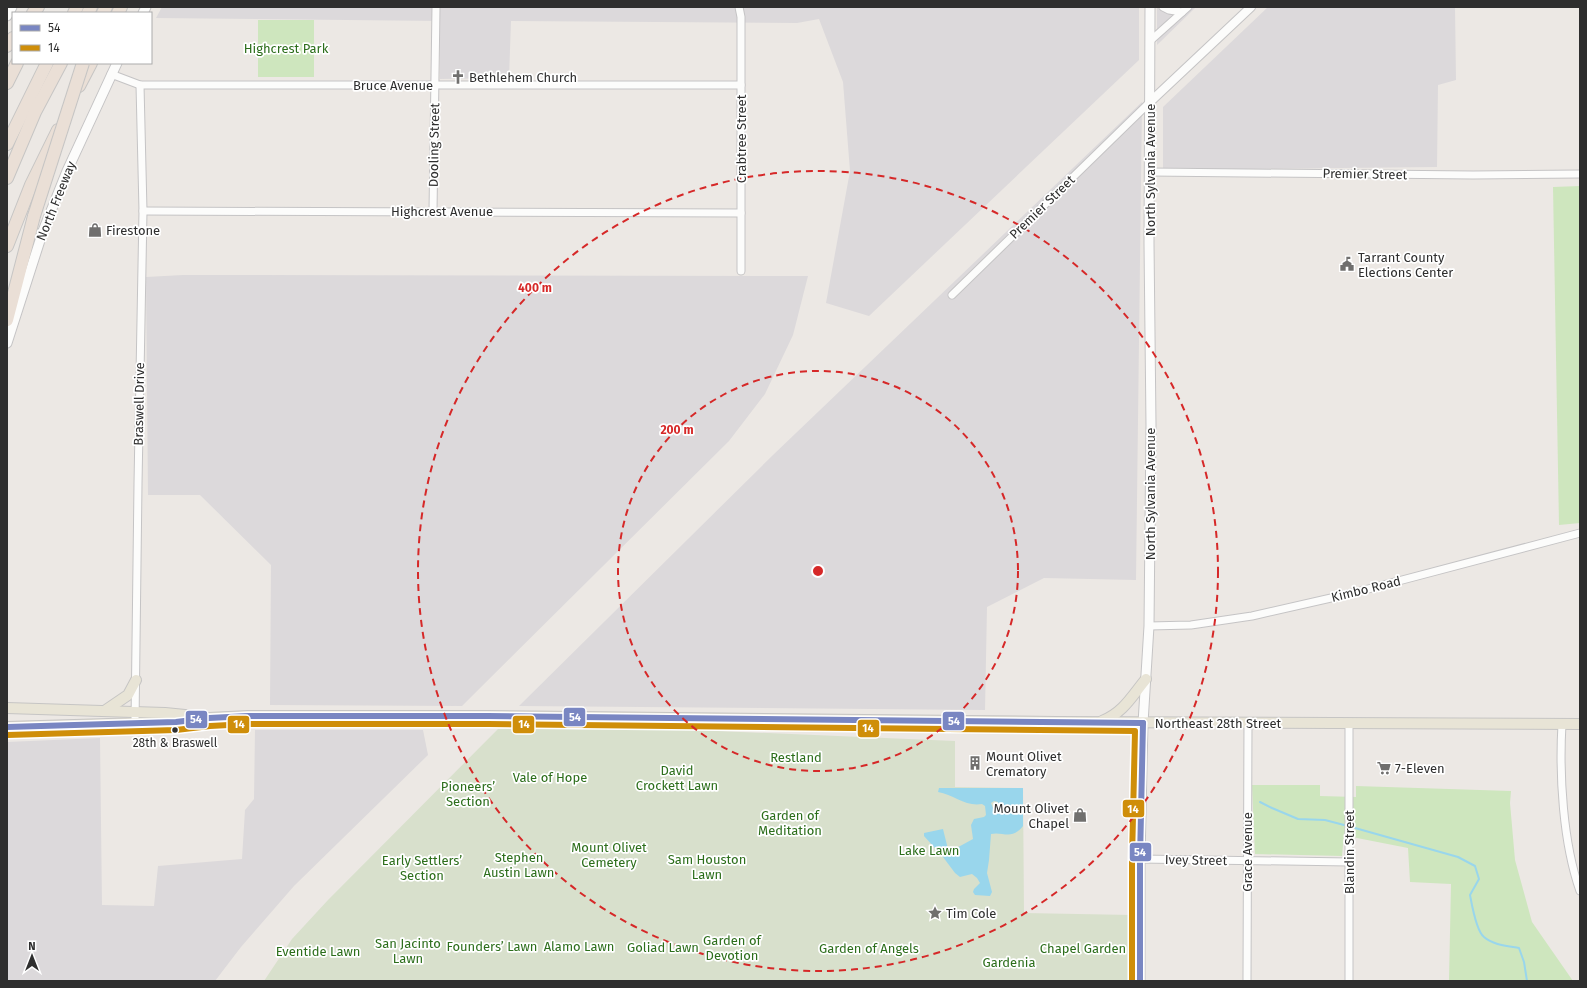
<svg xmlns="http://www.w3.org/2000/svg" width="1587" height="988" font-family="'Fira Sans',sans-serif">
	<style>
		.industrial { fill: #dcd9db }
		.green { fill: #cee6be }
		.cemetery { fill: #d8e0cc }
		.water { fill: #99d6ec; fill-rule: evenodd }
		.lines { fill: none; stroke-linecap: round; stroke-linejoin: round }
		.stream { stroke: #99d6ec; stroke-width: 2 }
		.minor-casing { stroke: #c5c4c5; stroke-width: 9 }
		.tertiary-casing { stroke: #c5c4c5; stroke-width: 10 }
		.secondary-casing { stroke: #c5c4c5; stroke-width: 11 }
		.primary-casing { stroke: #c6c5c4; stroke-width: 12 }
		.motorway-casing { stroke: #c6c5c4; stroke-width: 14 }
		.minor { stroke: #fcfcfb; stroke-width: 7 }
		.tertiary { stroke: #fcfcfb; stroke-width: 8 }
		.secondary { stroke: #fcfcfb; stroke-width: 9 }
		.primary { stroke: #e8e4d6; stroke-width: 10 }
		.motorway { stroke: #eadfd6; stroke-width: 12 }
		.motorway-bridge-casing { stroke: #c6c5c4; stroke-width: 14; stroke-linecap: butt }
		.motorway-bridge { stroke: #eadfd6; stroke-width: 12 }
		.bus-1-casing { stroke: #fff; stroke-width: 9 }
		.bus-2-casing { stroke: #fff; stroke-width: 9 }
		.bus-1 { stroke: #7986c2; stroke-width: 6 }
		.bus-2 { stroke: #cf8e09; stroke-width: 6 }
		.ring { fill: none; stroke: #d62828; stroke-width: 2; stroke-dasharray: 7 5 }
		.bus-dot { fill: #2e2e2e; stroke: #fff; stroke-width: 1.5 }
		.labels { text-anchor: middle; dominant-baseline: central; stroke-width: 3.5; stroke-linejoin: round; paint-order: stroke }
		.bus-label { font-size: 12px; fill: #2e2e2e; stroke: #fff }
		.park-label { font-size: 13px; fill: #2c6e1b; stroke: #fff }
		.poi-label { font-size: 13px; fill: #2e2e2e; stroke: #fff; text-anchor: start }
		.street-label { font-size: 13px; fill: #2e2e2e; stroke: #fff }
		.centre { fill: #d62828; stroke: #fff; stroke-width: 2 }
		.ring-label { font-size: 12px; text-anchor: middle; font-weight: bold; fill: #d62828; stroke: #fff; stroke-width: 3.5; stroke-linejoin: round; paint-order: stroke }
		.line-badge { stroke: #fff; stroke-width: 1.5 }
		.badge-label { font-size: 11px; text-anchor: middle; font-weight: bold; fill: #fff }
	</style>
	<rect width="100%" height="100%" fill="#ece8e4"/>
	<!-- industrial -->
	<g class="industrial">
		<polygon points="162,7 1139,7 1139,60 869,316 826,303 850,171 843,82 819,19 797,23 511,21 509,78 440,79 440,21 156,18"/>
		<polygon points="1157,7 1196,7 1157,45"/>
		<polygon points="1268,7 1455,7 1456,80 1438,85 1437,167 1163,170 1163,107"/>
		<polygon points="1142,102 1136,580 1044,578 987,607 985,710 519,706 773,455"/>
		<polygon points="183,275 808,276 793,335 765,394 729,441 462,706 270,705 271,565 200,495 148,495 146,277"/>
		<polygon points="255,730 423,730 428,755 294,886 241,947 215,981 7,981 7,742 100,738 102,905 154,906 158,866 242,859 245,810 254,799"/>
	</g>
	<!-- green -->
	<g class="green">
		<rect x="258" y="20" width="56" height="57"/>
		<polygon points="1580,186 1580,523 1559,525 1553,187"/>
		<polygon points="1252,785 1320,785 1320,796 1356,797 1356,786 1511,791 1510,803 1515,860 1532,922 1573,981 1449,981 1451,884 1410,882 1408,848 1357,838 1344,833 1342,856 1255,854"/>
	</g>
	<!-- cemetery -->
	<polygon class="cemetery" points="647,728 955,741 955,787 1023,788 1024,913 1132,915 1131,981 264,981 292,939 328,900 498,729"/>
	<!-- water -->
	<path class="water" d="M 939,788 L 1023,788 L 1023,826 C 1011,841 1003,831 991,834 L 989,860 L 987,873 L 992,892 L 990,896 L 975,895 L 973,892 L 974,889 L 980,883 L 977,878 L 972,874 L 960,877 L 955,873 L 943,857 L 924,836 L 924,833 L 943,829 L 948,849 L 949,851 L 951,851 L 973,839 L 971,825 L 974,819 L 984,817 L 986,815 L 985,806 L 982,804 C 966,807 954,795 938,792 ZM 994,801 L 998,802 L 1000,809 L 997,812 L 994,811 L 991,803 Z"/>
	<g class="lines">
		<!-- stream -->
		<g class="stream">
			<polyline points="1260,802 1272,808 1298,819 1325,820 1344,825"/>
			<path d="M 1355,828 L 1458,857 L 1475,866 L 1479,879 L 1470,895 C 1472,905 1476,931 1484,937 C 1493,945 1508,946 1519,948 L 1524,962 L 1527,981"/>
		</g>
		<defs>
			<g id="minor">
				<polyline points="739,7 741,17 741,271"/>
				<polyline points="1163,7 1169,10 1182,12"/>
				<polyline points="1150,41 1188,7"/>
				<polyline points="111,74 140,85 741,85"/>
				<polyline points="1150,172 1473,175 1580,174"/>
				<polyline points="143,211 741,213"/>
				<polyline points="433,211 436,7"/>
				<polyline points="952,295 1150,102"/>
				<polyline points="1149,626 1191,625 1252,616 1353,593 1580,533"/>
				<polyline points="135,723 138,484 143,211 140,85"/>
				<path d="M 1562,724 C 1559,775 1563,843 1580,891"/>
				<polyline points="1140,859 1349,862"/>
				<polyline points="1247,981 1248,723"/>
				<polyline points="1349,981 1349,723"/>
			</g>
			<polyline id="tertiary" points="1150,102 1251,7"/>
			<g id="secondary">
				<polyline points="143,13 146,7"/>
				<polyline points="7,16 12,7"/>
				<polyline points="7,343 43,231 67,171 117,63"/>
				<polyline points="1140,981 1140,859 1143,723 1149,626 1151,425 1149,243 1150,7"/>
			</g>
			<g id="primary">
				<polyline points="7,708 165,713 195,716"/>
				<polyline points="106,710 128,695 136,680"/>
				<path d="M 1102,721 C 1123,713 1132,696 1146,679"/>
				<polyline points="7,727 176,722 209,718 248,716 488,716 1056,722 1580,724"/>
			</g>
			<g id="motorway">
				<polyline points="33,13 38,7"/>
				<polyline points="74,13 77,7"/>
				<polyline points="88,13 91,7"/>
				<polyline points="103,13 106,7"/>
				<polyline points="118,13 121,7"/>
				<polyline points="7,46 13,38"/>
				<polyline points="7,83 17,63"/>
				<polyline points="79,86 91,63"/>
				<polyline points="7,144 47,63"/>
				<polyline points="7,178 35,112 61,63"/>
				<polyline points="7,246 31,185 58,130"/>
				<polyline points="7,320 34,216"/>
			</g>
		</defs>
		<!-- minor casing -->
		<use href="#minor" class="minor-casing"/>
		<!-- tertiary casing -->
		<use href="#tertiary" class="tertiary-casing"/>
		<!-- secondary casing -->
		<use href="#secondary" class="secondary-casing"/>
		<!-- primary casing -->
		<use href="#primary" class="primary-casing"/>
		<!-- motorway casing -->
		<use href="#motorway" class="motorway-casing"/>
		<!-- minor -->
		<use href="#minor" class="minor"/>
		<!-- tertiary -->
		<use href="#tertiary" class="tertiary"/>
		<!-- secondary -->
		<use href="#secondary" class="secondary"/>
		<!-- primary -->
		<use href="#primary" class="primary"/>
		<!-- motorway -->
		<use href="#motorway" class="motorway"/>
		<defs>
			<polyline id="motorway-bridge" points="34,216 83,63"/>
		</defs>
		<!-- motorway-bridge casing -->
		<use href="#motorway-bridge" class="motorway-bridge-casing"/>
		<!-- motorway-bridge -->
		<use href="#motorway-bridge" class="motorway-bridge"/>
		<defs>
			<g id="bus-1">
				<polyline points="7,727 176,722 209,718 248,716 488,716 1143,723"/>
				<polyline points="1140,981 1140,859 1143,723"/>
			</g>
			<polyline id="bus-2" points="7,735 176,730 210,726 248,724 488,724 1135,731 1132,859 1132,981"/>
		</defs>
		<!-- bus-1 casing -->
		<use href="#bus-1" class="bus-1-casing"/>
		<!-- bus-2 casing -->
		<use href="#bus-2" class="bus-2-casing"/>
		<!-- bus-1 -->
		<use href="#bus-1" class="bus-1"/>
		<!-- bus-2 -->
		<use href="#bus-2" class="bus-2"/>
	</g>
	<!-- distance rings -->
	<g class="ring">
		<circle cx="818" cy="571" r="200"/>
		<circle cx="818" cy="571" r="400"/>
	</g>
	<!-- icons -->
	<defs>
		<symbol id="church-bare" viewBox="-9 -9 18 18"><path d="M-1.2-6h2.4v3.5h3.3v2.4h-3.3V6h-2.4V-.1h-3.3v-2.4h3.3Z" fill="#706f6e" stroke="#fff" stroke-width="2.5" paint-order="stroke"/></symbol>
		<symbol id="shop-bare" viewBox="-9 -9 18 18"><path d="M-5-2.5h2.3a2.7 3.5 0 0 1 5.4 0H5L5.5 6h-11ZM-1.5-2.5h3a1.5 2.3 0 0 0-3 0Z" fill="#706f6e" stroke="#fff" stroke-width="2.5" paint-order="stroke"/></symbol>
		<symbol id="civic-bare" viewBox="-9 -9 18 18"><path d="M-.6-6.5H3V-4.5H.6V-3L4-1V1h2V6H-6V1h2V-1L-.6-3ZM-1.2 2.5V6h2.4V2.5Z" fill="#706f6e" stroke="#fff" stroke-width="2.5" paint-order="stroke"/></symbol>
		<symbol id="building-bare" viewBox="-9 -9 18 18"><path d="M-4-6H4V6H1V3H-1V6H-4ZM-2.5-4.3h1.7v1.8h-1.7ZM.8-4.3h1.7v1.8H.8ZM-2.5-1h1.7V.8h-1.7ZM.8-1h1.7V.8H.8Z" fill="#706f6e" stroke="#fff" stroke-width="2.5" paint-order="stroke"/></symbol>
		<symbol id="supermarket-bare" viewBox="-9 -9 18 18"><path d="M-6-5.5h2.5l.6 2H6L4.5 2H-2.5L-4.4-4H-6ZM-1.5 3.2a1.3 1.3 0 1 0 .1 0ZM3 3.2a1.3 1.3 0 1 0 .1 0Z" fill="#706f6e" stroke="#fff" stroke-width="2.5" paint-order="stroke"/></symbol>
		<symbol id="sight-bare" viewBox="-9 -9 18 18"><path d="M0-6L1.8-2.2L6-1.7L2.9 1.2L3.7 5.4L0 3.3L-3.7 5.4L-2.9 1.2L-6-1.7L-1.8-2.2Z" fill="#706f6e" stroke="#fff" stroke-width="2.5" paint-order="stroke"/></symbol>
	</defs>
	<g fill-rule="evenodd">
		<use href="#church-bare" x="448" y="67" width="20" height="20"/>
		<use href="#shop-bare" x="85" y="220" width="20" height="20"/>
		<use href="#civic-bare" x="1337" y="254" width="20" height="20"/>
		<use href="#building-bare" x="965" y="753" width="20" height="20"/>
		<use href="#supermarket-bare" x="1374" y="758" width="20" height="20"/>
		<use href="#shop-bare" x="1070" y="805" width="20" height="20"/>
		<use href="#sight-bare" x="925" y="903" width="20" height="20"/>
	</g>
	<!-- markers -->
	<circle class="bus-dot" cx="175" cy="730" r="3.5"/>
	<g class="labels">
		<!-- bus labels -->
		<g class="bus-label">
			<text x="175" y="743">28th &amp; Braswell</text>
		</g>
		<!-- park labels -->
		<g class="park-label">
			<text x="286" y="48">Highcrest Park</text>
			<text x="796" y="757">Restland</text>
			<text x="677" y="770">David<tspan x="677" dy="15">Crockett Lawn</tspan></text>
			<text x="550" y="777">Vale of Hope</text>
			<text x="468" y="786">Pioneers’<tspan x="468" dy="15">Section</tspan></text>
			<text x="790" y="815">Garden of<tspan x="790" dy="15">Meditation</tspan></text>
			<text x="609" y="847">Mount Olivet<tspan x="609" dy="15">Cemetery</tspan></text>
			<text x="929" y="850">Lake Lawn</text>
			<text x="519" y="857">Stephen<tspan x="519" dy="15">Austin Lawn</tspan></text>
			<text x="707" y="859">Sam Houston<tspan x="707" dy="15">Lawn</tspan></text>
			<text x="422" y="860">Early Settlers’<tspan x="422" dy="15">Section</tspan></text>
			<text x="732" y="940">Garden of<tspan x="732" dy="15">Devotion</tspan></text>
			<text x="408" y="943">San Jacinto<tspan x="408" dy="15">Lawn</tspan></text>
			<text x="492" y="946">Founders’ Lawn</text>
			<text x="579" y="946">Alamo Lawn</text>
			<text x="663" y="947">Goliad Lawn</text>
			<text x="869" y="948">Garden of Angels</text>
			<text x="1083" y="948">Chapel Garden</text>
			<text x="318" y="951">Eventide Lawn</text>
			<text x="1009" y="962">Gardenia</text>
		</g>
		<!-- poi labels -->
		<g class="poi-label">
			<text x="469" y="77">Bethlehem Church</text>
			<text x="106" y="230">Firestone</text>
			<text x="1358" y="257">Tarrant County<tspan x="1358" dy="15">Elections Center</tspan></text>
			<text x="986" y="756">Mount Olivet<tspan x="986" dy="15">Crematory</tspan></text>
			<text x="1395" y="768">7-Eleven</text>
			<text x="1069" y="808" text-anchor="end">Mount Olivet<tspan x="1069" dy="15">Chapel</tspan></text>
			<text x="946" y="913">Tim Cole</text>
		</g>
		<!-- street labels -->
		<g class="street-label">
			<text x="393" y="85">Bruce Avenue</text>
			<text transform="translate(741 139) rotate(-90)">Crabtree Street</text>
			<text transform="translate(434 145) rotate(-89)">Dooling Street</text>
			<text transform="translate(1150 170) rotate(-90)">North Sylvania Avenue</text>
			<text transform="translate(1365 174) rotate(1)">Premier Street</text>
			<text transform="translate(56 201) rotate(-68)">North Freeway</text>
			<text transform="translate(1042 207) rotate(-44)">Premier Street</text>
			<text x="442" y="211">Highcrest Avenue</text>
			<text transform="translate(139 404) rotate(-89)">Braswell Drive</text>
			<text transform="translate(1150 494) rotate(-90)">North Sylvania Avenue</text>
			<text transform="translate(1366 589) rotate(-14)">Kimbo Road</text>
			<text x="1218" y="723">Northeast 28th Street</text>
			<text transform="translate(1247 852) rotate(-90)">Grace Avenue</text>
			<text transform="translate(1349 852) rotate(-90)">Blandin Street</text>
			<text transform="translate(1196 860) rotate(1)">Ivey Street</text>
		</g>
	</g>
	<circle cx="818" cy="571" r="6" class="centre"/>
	<g class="ring-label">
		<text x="535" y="292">400 m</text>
		<text x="677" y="434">200 m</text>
	</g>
	<g class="line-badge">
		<rect x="563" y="707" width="23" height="20" rx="4" fill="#7986c2"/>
		<rect x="185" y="710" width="23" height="19" rx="4" fill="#7986c2"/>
		<rect x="942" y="711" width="23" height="20" rx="4" fill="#7986c2"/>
		<rect x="512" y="715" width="23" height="19" rx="4" fill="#cf8e09"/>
		<rect x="227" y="715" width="23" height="19" rx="4" fill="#cf8e09"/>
		<rect x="857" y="719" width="23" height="19" rx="4" fill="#cf8e09"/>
		<rect x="1122" y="799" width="23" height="19" rx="4" fill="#cf8e09"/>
		<rect x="1129" y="842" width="23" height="20" rx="4" fill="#7986c2"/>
	</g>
	<g class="badge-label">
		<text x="575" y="721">54</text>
		<text x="196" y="723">54</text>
		<text x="954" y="725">54</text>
		<text x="524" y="728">14</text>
		<text x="239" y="728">14</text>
		<text x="868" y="732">14</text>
		<text x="1133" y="813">14</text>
		<text x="1140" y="856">54</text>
	</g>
	<!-- border -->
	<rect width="1587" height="988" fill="none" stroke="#2e2e2e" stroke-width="16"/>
	<!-- legend -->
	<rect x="12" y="12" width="140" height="52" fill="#ffffff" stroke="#ababab"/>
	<rect x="20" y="25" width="20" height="6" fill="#7986c2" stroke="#ababab"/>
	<text x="48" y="32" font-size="12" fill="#2e2e2e">54</text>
	<rect x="20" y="45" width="20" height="6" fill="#cf8e09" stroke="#ababab"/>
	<text x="48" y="52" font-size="12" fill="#2e2e2e">14</text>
	<!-- north arrow -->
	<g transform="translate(32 956)" stroke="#ffffff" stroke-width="3" paint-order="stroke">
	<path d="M0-3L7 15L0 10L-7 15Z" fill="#2e2e2e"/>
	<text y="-6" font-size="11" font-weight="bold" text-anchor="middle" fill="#2e2e2e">N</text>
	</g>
</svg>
